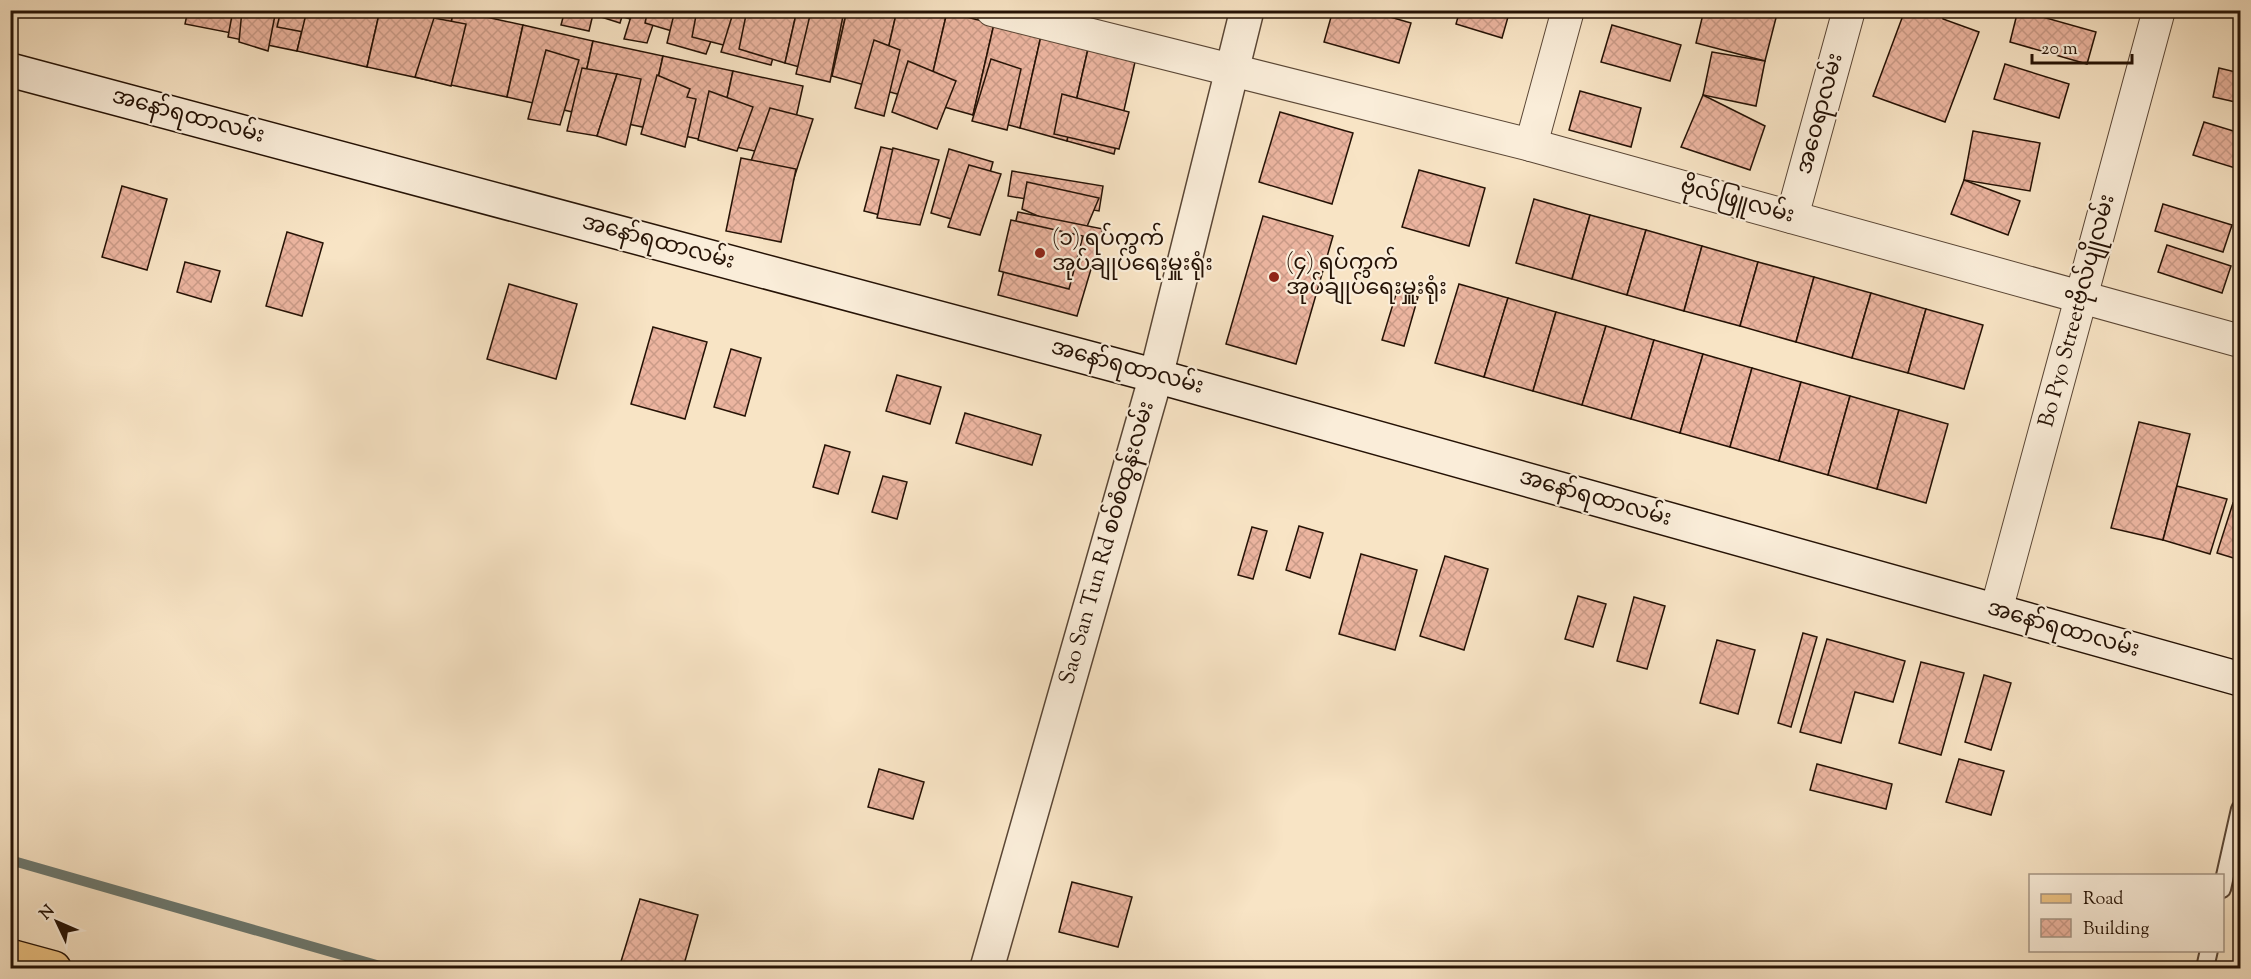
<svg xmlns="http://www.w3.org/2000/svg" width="2251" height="979" font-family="'Sorts Mill Goudy','Noto Sans Myanmar',serif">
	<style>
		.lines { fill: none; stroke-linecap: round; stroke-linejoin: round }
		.stream { stroke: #6d7970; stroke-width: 10 }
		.building { fill: url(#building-cross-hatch); stroke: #251205; stroke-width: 1.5 }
		.service-casing { stroke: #5a4635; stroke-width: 20 }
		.minor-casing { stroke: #5a4635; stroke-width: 34 }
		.tertiary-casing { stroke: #5a4635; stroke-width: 36 }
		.secondary-casing { stroke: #251205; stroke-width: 36 }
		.primary-casing { stroke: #251205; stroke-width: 36 }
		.service { stroke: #faedd9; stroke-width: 16 }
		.minor { stroke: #faedd9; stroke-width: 32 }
		.tertiary { stroke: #faedd9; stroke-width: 33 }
		.secondary { stroke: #faedd9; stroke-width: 33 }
		.primary { stroke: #ecc282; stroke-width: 33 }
		.poi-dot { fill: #8f2418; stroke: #faedd9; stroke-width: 2 }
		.labels { text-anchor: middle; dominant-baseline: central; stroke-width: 4.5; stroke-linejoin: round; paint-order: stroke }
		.street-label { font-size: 22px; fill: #251205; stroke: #faedd9 }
		.poi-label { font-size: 22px; fill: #251205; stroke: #faedd9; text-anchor: start }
	</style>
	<defs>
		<pattern id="building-cross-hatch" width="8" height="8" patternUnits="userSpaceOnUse" patternTransform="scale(1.5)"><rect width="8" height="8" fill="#ecb5a0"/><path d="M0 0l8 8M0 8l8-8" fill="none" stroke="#ca9b88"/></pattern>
	</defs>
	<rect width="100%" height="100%" fill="#f8e4c5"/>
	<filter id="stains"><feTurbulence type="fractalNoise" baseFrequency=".00333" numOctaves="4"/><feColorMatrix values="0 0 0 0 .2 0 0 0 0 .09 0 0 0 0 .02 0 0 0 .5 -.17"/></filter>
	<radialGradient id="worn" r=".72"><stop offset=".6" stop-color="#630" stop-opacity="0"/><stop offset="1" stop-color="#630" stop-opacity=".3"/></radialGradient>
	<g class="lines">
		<!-- stream -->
		<polyline class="stream" points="10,860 387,968"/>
	</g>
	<!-- building -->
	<g class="building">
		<polygon points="131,10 157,10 155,16"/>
		<polygon points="188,10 237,10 231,33 185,24"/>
		<polygon points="233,10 307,10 297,51 228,37"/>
		<polygon points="242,10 276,10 268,51 239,42"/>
		<polygon points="281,10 312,10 309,33 277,27"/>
		<polygon points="307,10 380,10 367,67 297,51"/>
		<polygon points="380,10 454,10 437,82 367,67"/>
		<polygon points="454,10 523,25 507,97 437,82"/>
		<polygon points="565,10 594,10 589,31 561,25"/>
		<polygon points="598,10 648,10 645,23"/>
		<polygon points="600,10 624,10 620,23 598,16"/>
		<polygon points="633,10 658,10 647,43 624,39"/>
		<polygon points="648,10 697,10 692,37 645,23"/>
		<polygon points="675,10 723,10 706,54 667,43"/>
		<polygon points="697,10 747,10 739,49 692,37"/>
		<polygon points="734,10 785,12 771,65 721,52"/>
		<polygon points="747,10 797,10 785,63 739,49"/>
		<polygon points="797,10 847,10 832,76 785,63"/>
		<polygon points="847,10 897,10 879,89 832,76"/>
		<polygon points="897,10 947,12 926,102 879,89"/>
		<polygon points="1333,10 1366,10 1411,23 1399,63 1324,42"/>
		<polygon points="1460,10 1510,10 1502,38 1456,24"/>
		<polygon points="1704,10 1778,10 1765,61 1696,43"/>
		<polygon points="1905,10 1942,10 1943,19 1979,32 1945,122 1873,96"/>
		<polygon points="2018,10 2096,32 2087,64 2010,42"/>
		<polygon points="811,11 843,16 830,82 796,74"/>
		<polygon points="947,12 994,24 973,115 926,102"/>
		<polygon points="434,18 466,24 451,86 415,77"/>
		<polygon points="994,24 1041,36 1020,128 973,115"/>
		<polygon points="523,25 593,41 577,113 507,97"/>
		<polygon points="1612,25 1681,45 1670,81 1601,62"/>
		<polygon points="1041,36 1088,49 1067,141 1020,128"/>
		<polygon points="874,40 900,50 884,116 855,108"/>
		<polygon points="593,41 663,56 647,128 577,113"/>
		<polygon points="1088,49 1135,62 1114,154 1067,141"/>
		<polygon points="546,50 579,60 560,125 528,119"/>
		<polygon points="1712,52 1765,61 1756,106 1703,95"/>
		<polygon points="663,56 733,71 717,143 647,128"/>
		<polygon points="991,59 1021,69 1007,130 972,121"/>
		<polygon points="908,61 956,81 937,129 892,112"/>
		<polygon points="2005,64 2069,84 2059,118 1994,99"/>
		<polygon points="582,68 617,74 597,136 567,131"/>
		<polygon points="2219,68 2240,73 2240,103 2213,97"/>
		<polygon points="733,71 803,86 787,158 717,143"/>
		<polygon points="617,74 641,79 626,145 597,136"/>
		<polygon points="657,75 690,89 687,97 696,99 685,147 641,134"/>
		<polygon points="709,91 753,107 737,151 698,140"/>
		<polygon points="1580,91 1641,108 1631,147 1569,130"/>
		<polygon points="1062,94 1129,112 1119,149 1054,134"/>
		<polygon points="1703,95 1765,126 1750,170 1681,147"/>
		<polygon points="770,108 813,119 786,203 741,189"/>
		<polygon points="1280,112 1353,133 1332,204 1259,182"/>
		<polygon points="2204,122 2240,133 2240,163 2235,168 2193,155"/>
		<polygon points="1973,131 2040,143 2030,191 1964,180"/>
		<polygon points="881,147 921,156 904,221 864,211"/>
		<polygon points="893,148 939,160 920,225 877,218"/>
		<polygon points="949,149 993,162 975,226 931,213"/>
		<polygon points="741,158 796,169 781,242 726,231"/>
		<polygon points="969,165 1001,174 980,235 948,227"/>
		<polygon points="1419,170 1485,188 1469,246 1402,227"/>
		<polygon points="1012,171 1103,186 1099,211 1008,196"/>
		<polygon points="1964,180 2020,201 2008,235 1951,214"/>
		<polygon points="1027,182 1099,198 1083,236 1022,209"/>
		<polygon points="122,186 167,199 147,270 102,257"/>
		<polygon points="1534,199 1590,215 1572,279 1516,263"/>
		<polygon points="2163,204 2232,225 2223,252 2155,231"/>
		<polygon points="1018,212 1103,229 1077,316 998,295"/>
		<polygon points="1590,215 1646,230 1627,295 1572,279"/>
		<polygon points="1263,216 1333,236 1296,364 1226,344"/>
		<polygon points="1011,220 1083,236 1069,289 999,271"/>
		<polygon points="1646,230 1702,246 1684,311 1627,295"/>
		<polygon points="287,232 323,243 302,316 266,306"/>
		<polygon points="2167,245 2231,266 2222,293 2158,272"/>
		<polygon points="1702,246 1758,262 1740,326 1684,311"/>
		<polygon points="185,262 220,271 211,302 177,292"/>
		<polygon points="1758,262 1814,277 1796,342 1740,326"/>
		<polygon points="1814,277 1871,293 1852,358 1796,342"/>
		<polygon points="509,284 577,304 556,379 487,359"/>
		<polygon points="1459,284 1508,298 1484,377 1435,363"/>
		<polygon points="1397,291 1418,297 1404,346 1382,340"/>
		<polygon points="1871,293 1926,309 1908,373 1852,358"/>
		<polygon points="1508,298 1556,312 1533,391 1484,377"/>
		<polygon points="1926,309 1983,325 1964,389 1908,373"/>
		<polygon points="1556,312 1606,326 1582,405 1533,391"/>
		<polygon points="1606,326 1654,340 1631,419 1582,405"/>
		<polygon points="653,327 707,342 685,419 631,404"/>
		<polygon points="1654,340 1703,354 1680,433 1631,419"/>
		<polygon points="731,349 761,358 745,416 714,407"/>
		<polygon points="1703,354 1752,368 1730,447 1680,433"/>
		<polygon points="1752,368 1801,382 1779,461 1730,447"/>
		<polygon points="897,375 941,387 930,424 886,411"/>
		<polygon points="1801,382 1850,396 1828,475 1779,461"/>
		<polygon points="1850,396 1899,410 1877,489 1828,475"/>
		<polygon points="1899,410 1948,424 1926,503 1877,489"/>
		<polygon points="965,413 1041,435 1032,465 956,443"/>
		<polygon points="2139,422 2190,434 2163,540 2111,528"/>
		<polygon points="825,445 850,452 838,494 813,487"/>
		<polygon points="883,476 907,482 897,519 872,512"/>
		<polygon points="2177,486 2227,499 2210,554 2163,540"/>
		<polygon points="2233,503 2240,505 2240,560 2217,553"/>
		<polygon points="1299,526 1323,533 1310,578 1286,570"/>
		<polygon points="1252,527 1267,531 1253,579 1238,575"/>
		<polygon points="1361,554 1417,570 1395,650 1339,634"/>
		<polygon points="1445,556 1488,569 1464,650 1420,636"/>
		<polygon points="1578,596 1606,604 1593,647 1565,639"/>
		<polygon points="1634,597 1665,606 1647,669 1617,661"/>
		<polygon points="1803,633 1817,637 1791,727 1778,723"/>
		<polygon points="1827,639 1905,661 1893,702 1855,692 1841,743 1800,732"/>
		<polygon points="1717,640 1755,650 1738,714 1700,703"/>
		<polygon points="1921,662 1964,673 1941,755 1899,743"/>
		<polygon points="1984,675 2011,683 1991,750 1965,742"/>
		<polygon points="1959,759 2004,771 1991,815 1946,802"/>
		<polygon points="1817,764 1892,784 1886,809 1810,790"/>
		<polygon points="879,769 924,782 913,819 868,807"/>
		<polygon points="1072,882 1132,897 1118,947 1059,932"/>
		<polygon points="640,899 698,915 683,968 619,968"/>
	</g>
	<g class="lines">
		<defs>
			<g id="service">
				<polyline points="2222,889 2240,809"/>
				<polyline points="2205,968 2209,950"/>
			</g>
			<g id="minor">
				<polyline points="992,10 1531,145 2240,341"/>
				<polyline points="1531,145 1568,10"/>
				<polyline points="1792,217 1849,10"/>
				<polyline points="1996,611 2159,10"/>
			</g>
			<polyline id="tertiary" points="987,968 1156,376 1247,10"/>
			<polyline id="secondary" points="10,70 1156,376 2240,679"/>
			<polyline id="primary" points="10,956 54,968"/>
		</defs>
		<!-- service casing -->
		<use href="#service" class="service-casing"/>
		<!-- minor casing -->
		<use href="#minor" class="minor-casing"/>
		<!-- tertiary casing -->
		<use href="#tertiary" class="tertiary-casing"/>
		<!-- secondary casing -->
		<use href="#secondary" class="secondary-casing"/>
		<!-- primary casing -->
		<use href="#primary" class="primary-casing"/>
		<!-- service -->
		<use href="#service" class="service"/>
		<!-- minor -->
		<use href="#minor" class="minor"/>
		<!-- tertiary -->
		<use href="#tertiary" class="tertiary"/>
		<!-- secondary -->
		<use href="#secondary" class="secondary"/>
		<!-- primary -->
		<use href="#primary" class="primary"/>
	</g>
	<!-- markers -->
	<g class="poi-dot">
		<circle cx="1040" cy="253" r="6"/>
		<circle cx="1274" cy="277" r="6"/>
	</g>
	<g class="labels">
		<!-- street labels -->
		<g class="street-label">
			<text transform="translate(1821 114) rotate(-75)">အဝေရာလမ်း</text>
			<text transform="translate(188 117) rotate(15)">အနော်ရထာလမ်း</text>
			<text transform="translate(1737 202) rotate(15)">ဗိုလ်ဖြူလမ်း</text>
			<text transform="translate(658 243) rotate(15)">အနော်ရထာလမ်း</text>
			<text transform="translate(2078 311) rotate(-75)">Bo Pyo Streetဗိုလ်ပျိုလမ်း</text>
			<text transform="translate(1127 368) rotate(15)">အနော်ရထာလမ်း</text>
			<text transform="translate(1595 499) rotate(16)">အနော်ရထာလမ်း</text>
			<text transform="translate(1108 543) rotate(-74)">Sao San Tun Rd စဝ်စံထွန်းလမ်း</text>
			<text transform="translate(2063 630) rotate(16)">အနော်ရထာလမ်း</text>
		</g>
		<!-- poi labels -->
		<g class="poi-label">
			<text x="1052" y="240">(၁) ရပ်ကွက်<tspan x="1052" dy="25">အုပ်ချုပ်ရေးမှူးရုံး</tspan></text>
			<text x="1286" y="264">(၄) ရပ်ကွက်<tspan x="1286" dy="25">အုပ်ချုပ်ရေးမှူးရုံး</tspan></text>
		</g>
	</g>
	<!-- margin -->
	<rect width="2251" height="979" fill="none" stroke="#f8e4c5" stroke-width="36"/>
	<rect x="12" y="12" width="2227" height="955" fill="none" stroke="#251205" stroke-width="3"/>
	<rect x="18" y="18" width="2215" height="943" fill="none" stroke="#251205" stroke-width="1.5"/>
	<!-- legend -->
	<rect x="2029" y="874" width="195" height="78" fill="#faedd9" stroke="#a59584" stroke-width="1.5"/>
	<rect x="2041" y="894" width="30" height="9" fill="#ecc282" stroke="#a59584" stroke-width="1.5"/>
	<text x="2083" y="904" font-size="18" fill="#251205">Road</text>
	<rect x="2041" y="919" width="30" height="18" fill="url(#building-cross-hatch)" stroke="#a59584" stroke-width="1.5"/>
	<text x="2083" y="934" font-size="18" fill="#251205">Building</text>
	<!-- north arrow -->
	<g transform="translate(57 922) rotate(314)" stroke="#faedd9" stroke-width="4.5" paint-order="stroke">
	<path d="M0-4.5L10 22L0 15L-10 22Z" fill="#251205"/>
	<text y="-9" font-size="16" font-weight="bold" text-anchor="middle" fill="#251205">N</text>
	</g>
	<!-- scale -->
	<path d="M2032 54v9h100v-9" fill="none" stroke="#251205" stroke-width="3"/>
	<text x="2041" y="54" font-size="18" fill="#251205" stroke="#faedd9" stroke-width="4.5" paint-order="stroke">20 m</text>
	<rect width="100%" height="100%" filter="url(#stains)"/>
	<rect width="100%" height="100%" fill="url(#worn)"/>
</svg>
